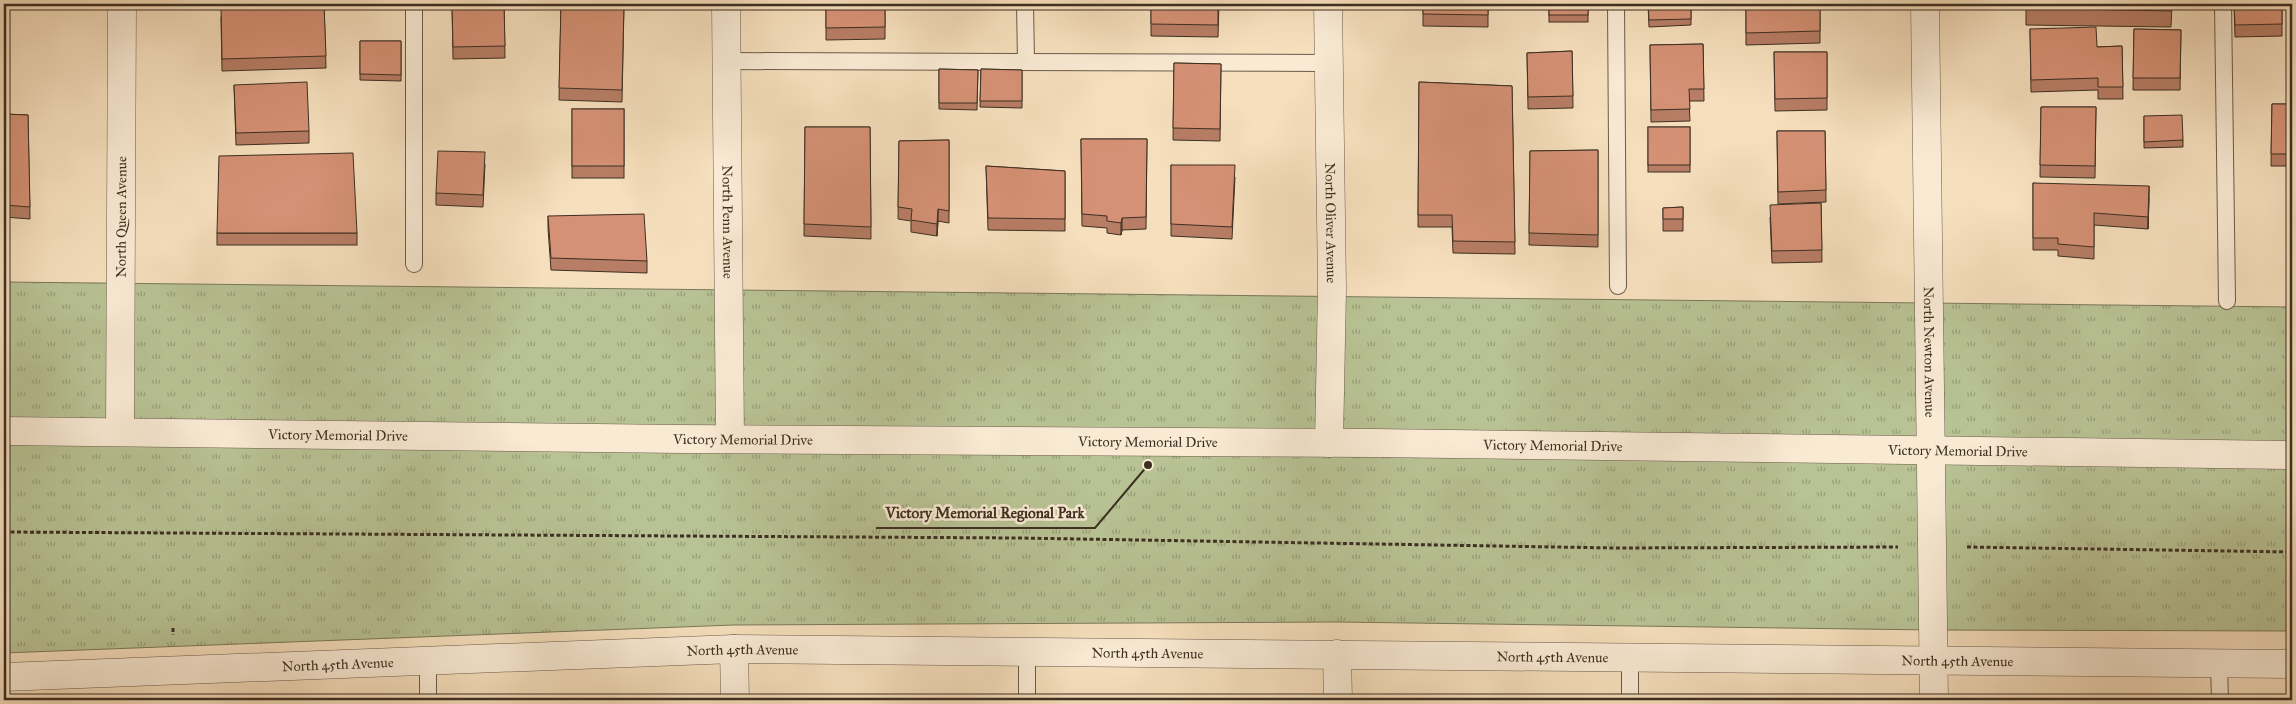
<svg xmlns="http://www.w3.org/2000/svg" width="2296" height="704" font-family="'IM FELL Great Primer',serif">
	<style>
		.park { fill: url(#park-tufts); stroke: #7a785b }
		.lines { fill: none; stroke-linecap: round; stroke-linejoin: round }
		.service-casing { stroke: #6b5b49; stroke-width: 18 }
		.minor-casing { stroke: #6b5b49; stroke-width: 29 }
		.tertiary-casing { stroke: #6b5b49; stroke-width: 29 }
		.path { stroke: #3d2f22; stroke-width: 3; stroke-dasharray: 4 2.5; stroke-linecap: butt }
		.service { stroke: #f9ead4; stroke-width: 16 }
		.minor { stroke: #f9ead4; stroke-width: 28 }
		.tertiary { stroke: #f9ead4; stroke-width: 28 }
		.wall { fill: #b77d65; stroke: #3d2f22 }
		.shaded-wall { fill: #956652; stroke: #3d2f22 }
		.building { fill: #d59175; stroke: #3d2f22 }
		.labels { text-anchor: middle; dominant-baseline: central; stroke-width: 5; stroke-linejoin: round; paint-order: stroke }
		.street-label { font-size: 14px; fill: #3d2f22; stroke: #f9ead4 }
		.leader { fill: none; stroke: #3d2f22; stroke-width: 2 }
		.callout-dot { fill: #3d2f22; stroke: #f9ead4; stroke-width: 2 }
		.callout-label { font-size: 15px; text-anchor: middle; font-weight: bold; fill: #3d2f22; stroke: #f9ead4; stroke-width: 5; stroke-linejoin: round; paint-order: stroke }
	</style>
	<defs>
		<pattern id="park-tufts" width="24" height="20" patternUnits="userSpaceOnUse" patternTransform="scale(1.25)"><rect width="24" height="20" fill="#b8c294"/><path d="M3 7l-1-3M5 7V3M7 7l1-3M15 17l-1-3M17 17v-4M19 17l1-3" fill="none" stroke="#979e78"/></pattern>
	</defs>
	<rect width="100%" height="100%" fill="#f6dfbd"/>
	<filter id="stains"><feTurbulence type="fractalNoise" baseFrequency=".004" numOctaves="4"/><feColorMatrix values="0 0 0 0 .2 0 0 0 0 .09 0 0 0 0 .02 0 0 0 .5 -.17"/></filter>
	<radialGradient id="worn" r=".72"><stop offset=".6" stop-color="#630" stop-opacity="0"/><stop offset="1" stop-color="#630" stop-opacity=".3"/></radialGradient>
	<!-- park -->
	<polygon class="park" points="4,282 2292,307 2292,631 1932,630 1336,622 733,625 4,653"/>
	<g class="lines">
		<defs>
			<g id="service">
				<polyline points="414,4 414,264"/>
				<polyline points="1025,4 1026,61"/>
				<polyline points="1616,4 1618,286"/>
				<polyline points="2223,4 2227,301"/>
				<polyline points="726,61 1329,63"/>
				<polyline points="1027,651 1027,700"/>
				<polyline points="1630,658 1630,700"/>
				<polyline points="428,660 428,700"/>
				<polyline points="2219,664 2220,700"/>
			</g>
			<g id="minor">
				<path id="s1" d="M 726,4 L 730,439"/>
				<path id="s2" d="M 1328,4 L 1332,288 L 1329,443"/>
				<path id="s3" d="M 1925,4 L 1934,700"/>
				<path id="s4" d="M 120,431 L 122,4"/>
				<polyline points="734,649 735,700"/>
				<polyline points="1337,654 1338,700"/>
				<path id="s5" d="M 4,677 L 734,649 L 2292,664"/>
			</g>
			<g id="tertiary">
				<path id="s6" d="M 4,431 L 682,439 L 1374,443 L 2292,455"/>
			</g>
		</defs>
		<!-- service casing -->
		<use href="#service" class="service-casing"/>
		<!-- minor casing -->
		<use href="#minor" class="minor-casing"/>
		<!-- tertiary casing -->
		<use href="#tertiary" class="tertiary-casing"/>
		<!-- path -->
		<g class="path">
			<polyline points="4,532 1019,538 1615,548 1898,547"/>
			<polyline points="1967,547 2292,552"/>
			<polyline points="173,628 173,635"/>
		</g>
		<!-- service -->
		<use href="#service" class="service"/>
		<!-- minor -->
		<use href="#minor" class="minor"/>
		<!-- tertiary -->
		<use href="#tertiary" class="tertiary"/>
	</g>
	<!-- wall -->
	<g class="wall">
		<rect x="4" y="4" width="12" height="4"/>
		<polygon points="230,4 324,4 326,68 222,71 221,17 230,5"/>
		<polygon points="443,4 504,4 505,58 453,59 452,6 443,6"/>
		<polygon points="561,4 624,4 622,102 559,100"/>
		<polygon points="826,4 885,4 885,39 826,40"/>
		<polygon points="1151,4 1219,4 1218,37 1151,36"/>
		<polygon points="1423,4 1488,4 1488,27 1423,26"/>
		<rect x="1549" y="4" width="39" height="18"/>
		<polygon points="1648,4 1691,4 1691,25 1649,27"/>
		<polygon points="1766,4 1820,4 1820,43 1746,45 1746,6 1766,5"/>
		<polygon points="2026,4 2172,4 2171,27 2026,25"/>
		<polygon points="2234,4 2282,4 2282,36 2235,37"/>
		<polygon points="2030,29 2097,47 2122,46 2123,99 2098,99 2098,90 2031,92"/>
		<polygon points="2134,29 2181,30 2180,90 2133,90"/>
		<polygon points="2292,30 2292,95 2288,95 2288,83"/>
		<polygon points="360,41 401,41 401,81 360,80"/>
		<polygon points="1703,44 1704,101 1689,101 1690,121 1651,122 1650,45"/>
		<polygon points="1572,51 1573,108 1528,109 1527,53"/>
		<polygon points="1774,52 1827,52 1827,110 1775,111"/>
		<polygon points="1174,63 1221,64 1220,141 1173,140"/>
		<polygon points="939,69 978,70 977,110 939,109"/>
		<polygon points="981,69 1022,70 1022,108 980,107"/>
		<polygon points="1419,82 1512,86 1515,254 1453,253 1452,227 1418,227"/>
		<polygon points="234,85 309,131 309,143 236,145"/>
		<polygon points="2272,104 2292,104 2292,166 2271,166"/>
		<polygon points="2041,107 2096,107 2095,178 2040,177"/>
		<rect x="572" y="109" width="52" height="69"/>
		<polygon points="4,114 28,115 30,219 4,217"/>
		<polygon points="2144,116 2183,140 2183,147 2144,148"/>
		<polygon points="805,127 870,127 871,239 804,236"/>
		<rect x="1648" y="127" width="42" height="45"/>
		<polygon points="1777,131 1825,131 1826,202 1778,204"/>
		<polygon points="1081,139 1147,139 1146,229 1122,230 1121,235 1107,233 1107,228 1082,226"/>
		<polygon points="949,140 949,223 938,221 937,236 911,232 911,221 898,219 899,141"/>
		<polygon points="1598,150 1598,247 1529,245 1530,151"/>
		<polygon points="485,164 483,207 436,205 436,193"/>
		<polygon points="1171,165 1235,177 1232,239 1171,236"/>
		<polygon points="986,166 1065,171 1065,231 988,230"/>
		<polygon points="2033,183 2149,198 2148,229 2094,225 2094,259 2058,256 2058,250 2033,250"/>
		<polygon points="1821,203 1822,262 1772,263 1770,217"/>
		<polygon points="1683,207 1683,231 1663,231 1663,208"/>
		<polygon points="548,216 647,261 647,273 551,270 548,228"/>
		<rect x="217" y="233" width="140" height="12"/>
	</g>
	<!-- shaded-wall -->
	<g class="shaded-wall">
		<polygon points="2149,186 2149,198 2148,229 2148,217"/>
		<polygon points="938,209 938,221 937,236 937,224"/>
		<polygon points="1122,218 1122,230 1121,235 1121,223"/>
	</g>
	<!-- building -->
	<g class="building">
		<polygon points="275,4 324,4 326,56 222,59 221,5"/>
		<polygon points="452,4 504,4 505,46 453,47"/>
		<polygon points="561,4 624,4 622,90 559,88"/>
		<polygon points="826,4 885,4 885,27 826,28"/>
		<polygon points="1151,4 1218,4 1218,25 1151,24"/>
		<polygon points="1423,4 1488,4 1488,15 1423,14"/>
		<rect x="1549" y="4" width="39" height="11"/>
		<polygon points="1648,4 1691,4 1691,19 1649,20"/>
		<polygon points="1766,4 1820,4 1820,31 1746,33 1746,6 1766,5"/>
		<polygon points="2026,4 2172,4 2171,11 2026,8"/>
		<polygon points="2234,4 2282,4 2282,24 2235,25"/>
		<polygon points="2096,27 2097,47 2122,46 2123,87 2098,87 2098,78 2031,80 2030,29"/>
		<polygon points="2134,29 2181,30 2180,78 2133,78"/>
		<polygon points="2289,30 2292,30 2292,83 2288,83"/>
		<polygon points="360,41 401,41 401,75 360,74"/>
		<polygon points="1703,44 1704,89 1689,89 1690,109 1651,110 1650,45"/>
		<polygon points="1572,51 1573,96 1528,97 1527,53"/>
		<polygon points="1774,52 1827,52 1827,98 1775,99"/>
		<polygon points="1174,63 1221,64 1220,129 1173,128"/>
		<polygon points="939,69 978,70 977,103 939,103"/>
		<polygon points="981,69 1022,70 1022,101 980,101"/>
		<polygon points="307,82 309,131 236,133 234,85"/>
		<polygon points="1419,82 1512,86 1515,242 1453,241 1452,215 1418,215"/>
		<polygon points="2272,104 2292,104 2292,154 2271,154"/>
		<polygon points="2041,107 2096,107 2095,166 2040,165"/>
		<rect x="572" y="109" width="52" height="57"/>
		<polygon points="4,114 28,115 30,207 4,205"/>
		<polygon points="2182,115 2183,140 2144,142 2144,116"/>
		<polygon points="805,127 870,127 871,227 804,224"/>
		<rect x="1648" y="127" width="42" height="38"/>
		<polygon points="1777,131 1825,131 1826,190 1778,192"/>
		<polygon points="1081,139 1147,139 1146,217 1122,218 1121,223 1107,221 1107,216 1082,214"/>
		<polygon points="949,140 949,211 938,209 937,224 911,220 912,209 898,207 899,141"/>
		<polygon points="1598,150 1598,235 1529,233 1530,151"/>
		<polygon points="438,151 485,152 483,195 436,193"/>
		<polygon points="353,153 357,233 217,233 219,156"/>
		<polygon points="1171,165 1235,165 1232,227 1171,224"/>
		<polygon points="986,166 1065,171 1065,219 988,218"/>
		<polygon points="2033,183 2149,186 2148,217 2094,213 2094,247 2058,244 2058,238 2033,238"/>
		<polygon points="1821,203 1822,250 1772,251 1770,205"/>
		<polygon points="1683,207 1683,219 1663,219 1663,208"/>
		<polygon points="644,214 647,261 551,258 548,216"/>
		<polygon points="1230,697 1231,700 1148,700"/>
	</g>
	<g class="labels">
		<!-- street labels -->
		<g class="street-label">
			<text stroke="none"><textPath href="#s4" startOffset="214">North Queen Avenue</textPath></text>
			<text stroke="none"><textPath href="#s1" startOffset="218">North Penn Avenue</textPath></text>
			<text stroke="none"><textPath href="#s2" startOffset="219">North Oliver Avenue</textPath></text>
			<text stroke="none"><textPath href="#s3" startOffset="348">North Newton Avenue</textPath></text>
			<text stroke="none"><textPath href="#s6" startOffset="334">Victory Memorial Drive</textPath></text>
			<text stroke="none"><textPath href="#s6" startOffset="739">Victory Memorial Drive</textPath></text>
			<text stroke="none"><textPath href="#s6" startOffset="1144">Victory Memorial Drive</textPath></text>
			<text stroke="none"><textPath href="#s6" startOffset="1549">Victory Memorial Drive</textPath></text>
			<text stroke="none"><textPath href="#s6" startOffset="1954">Victory Memorial Drive</textPath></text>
			<text stroke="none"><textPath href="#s5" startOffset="739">North 45th Avenue</textPath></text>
			<text stroke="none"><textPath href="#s5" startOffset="1144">North 45th Avenue</textPath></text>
			<text stroke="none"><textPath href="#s5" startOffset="1549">North 45th Avenue</textPath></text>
			<text stroke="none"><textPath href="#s5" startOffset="1954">North 45th Avenue</textPath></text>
			<text stroke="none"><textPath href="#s5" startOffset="334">North 45th Avenue</textPath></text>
		</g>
	</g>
	<!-- callouts -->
	<path class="leader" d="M1148 465L1095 528H876"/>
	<circle class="callout-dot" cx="1148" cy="465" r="5"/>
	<g class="callout-label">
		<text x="985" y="518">Victory Memorial Regional Park</text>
	</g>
	<!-- margin -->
	<rect width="2296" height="704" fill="none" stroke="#f6dfbd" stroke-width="20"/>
	<rect x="5" y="5" width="2286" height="694" fill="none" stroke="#3d2f22" stroke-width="2.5"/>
	<rect x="10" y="10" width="2276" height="684" fill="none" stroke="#3d2f22"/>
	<rect width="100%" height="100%" filter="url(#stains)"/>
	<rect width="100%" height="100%" fill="url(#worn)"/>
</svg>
